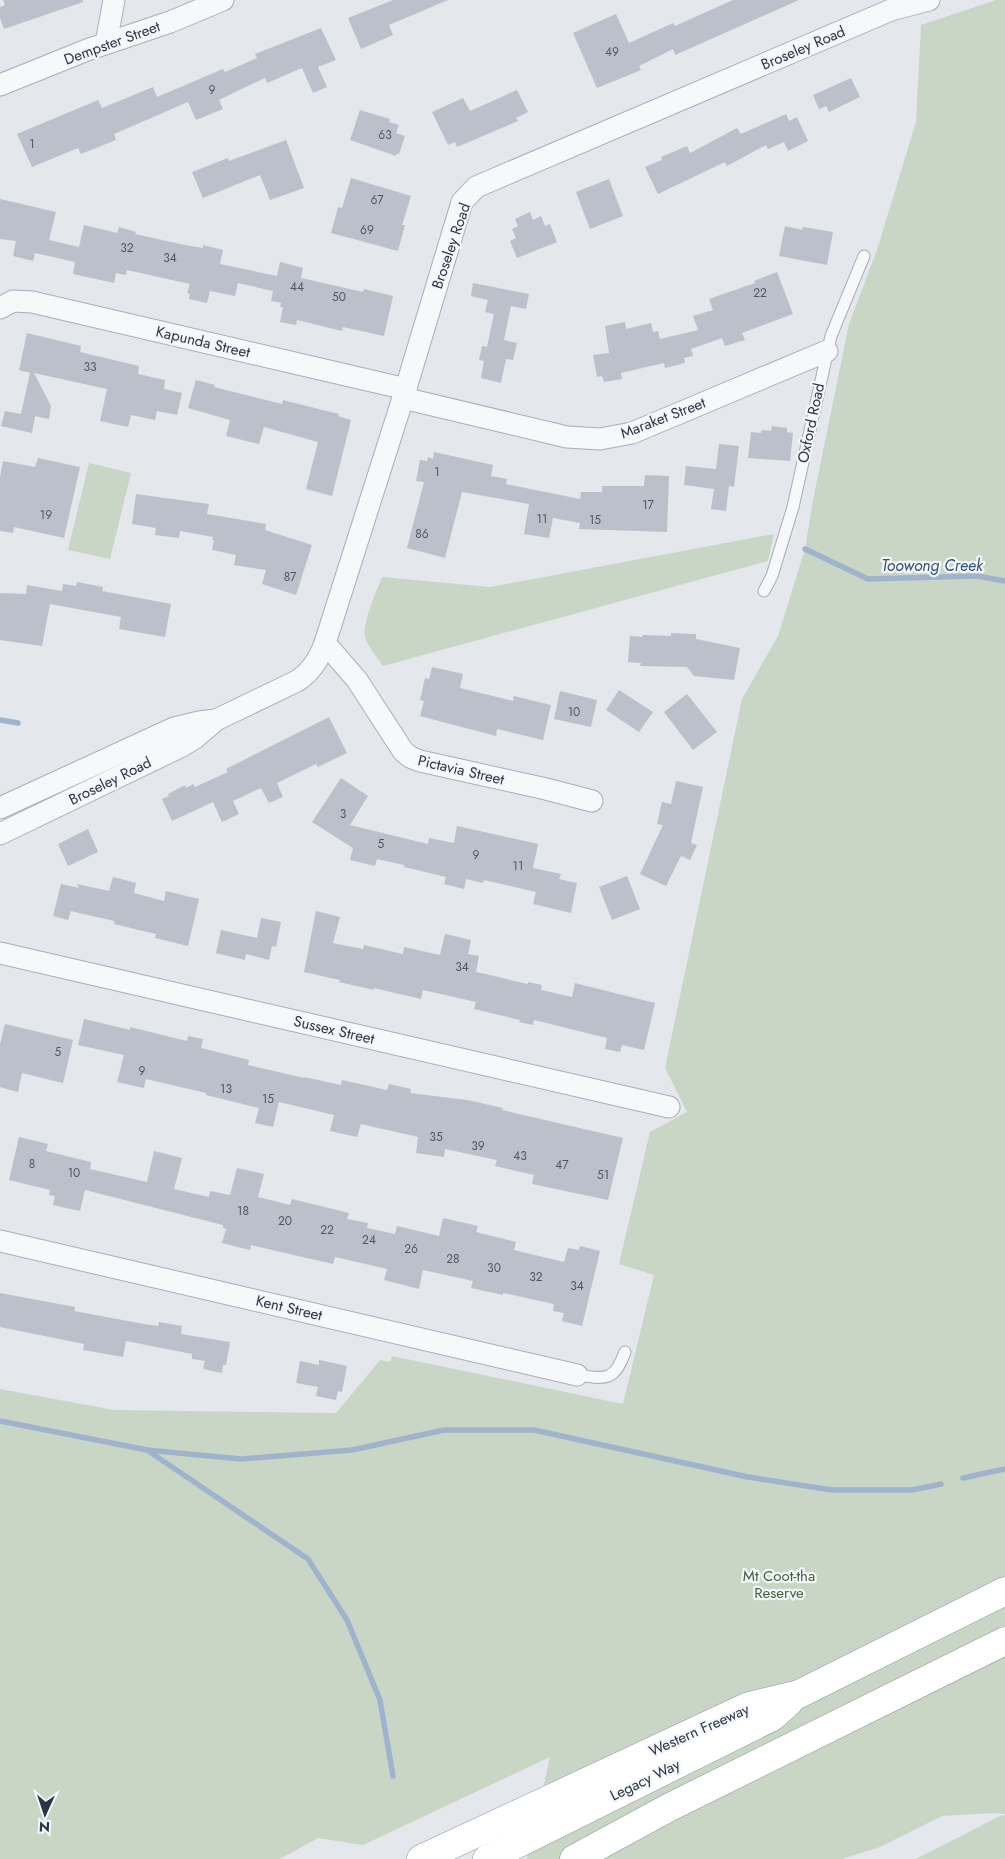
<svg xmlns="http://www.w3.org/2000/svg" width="1005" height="1859" font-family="Jost,sans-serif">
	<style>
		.green { fill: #c9d6c5 }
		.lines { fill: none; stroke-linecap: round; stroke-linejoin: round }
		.stream { stroke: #9fb4cc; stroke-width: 5.5 }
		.building { fill: #bbc0ca }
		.lane-casing { stroke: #a9aeb7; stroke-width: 13 }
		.street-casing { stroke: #a9aeb7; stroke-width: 23 }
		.highway-casing { stroke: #8b94a3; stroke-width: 29 }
		.lane { stroke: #f7f8fa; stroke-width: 11 }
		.street { stroke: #f7f8fa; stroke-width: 21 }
		.highway { stroke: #fff; stroke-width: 28 }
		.labels { text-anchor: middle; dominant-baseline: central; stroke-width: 4.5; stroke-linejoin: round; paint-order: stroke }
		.number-label { font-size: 12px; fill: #4f5766 }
		.street-label { font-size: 15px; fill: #2b3445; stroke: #f4f6f9 }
		.park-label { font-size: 15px; fill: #3f6138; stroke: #f4f6f9 }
		.water-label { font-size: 16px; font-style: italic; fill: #34527a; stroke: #f4f6f9 }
	</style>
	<rect width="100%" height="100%" fill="#e4e7ec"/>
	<!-- green -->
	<g class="green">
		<polygon points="996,0 1005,0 1005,1814 995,1813 942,1816 880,1847 842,1859 527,1859 550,1757 363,1845 318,1838 280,1859 0,1859 0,1389 114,1410 336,1413 380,1360 390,1362 392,1356 623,1404 654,1275 619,1264 650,1132 687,1112 665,1068 742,699 778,636 805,549 813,500 849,324 877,250 916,122 921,25"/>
		<polygon points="89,463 131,473 110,559 68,550"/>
		<path d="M 774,534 L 768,561 L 383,666 C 377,657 368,647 365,637 C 362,623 377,590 382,577 L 490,587 Z"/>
		<polygon points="1005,1815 1005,1859 916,1859 998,1817"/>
	</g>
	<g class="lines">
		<!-- stream -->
		<g class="stream">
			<polyline points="805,549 868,579 977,576 1005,581"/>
			<polyline points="0,720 18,723"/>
			<polyline points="0,1421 147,1450 308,1559 347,1620 380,1700 393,1776"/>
			<polyline points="147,1450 241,1459 352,1450 444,1430 534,1430 748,1477 832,1490 912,1490 941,1484"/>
			<polyline points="963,1478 1005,1469"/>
		</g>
	</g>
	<!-- building -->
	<g class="building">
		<polygon points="3,0 83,0 83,2 4,29 0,18 0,7 5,5"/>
		<polygon points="393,0 448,0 389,25 393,35 361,49 348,18"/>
		<polygon points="733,0 799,0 675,55 673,49 639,66 641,70 597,88 573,33 616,14 629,43 673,23 675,26"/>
		<polygon points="321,28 336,60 318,67 327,87 313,93 302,68 267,83 265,78 233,93 219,100 223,109 196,120 188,102 114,134 116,140 81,154 78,148 32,167 17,134 98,100 102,108 153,87 157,97 223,69 225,72 257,58 255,54"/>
		<polygon points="851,78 860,97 829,112 826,106 819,109 813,95"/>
		<polygon points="517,90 528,112 516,118 518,121 457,147 455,142 448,145 432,112 463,98 470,111"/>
		<polygon points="360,110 390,119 389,122 399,125 396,133 405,136 399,154 396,154 396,156 350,140"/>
		<polygon points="786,114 789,121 797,117 808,141 788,151 784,142 768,149 766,145 727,166 725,162 658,194 645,167 662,160 661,157 687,146 690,153 737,128 741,134"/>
		<polygon points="286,140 304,188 270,200 260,175 203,198 192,172 228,158 229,161"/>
		<polygon points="351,178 411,196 402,225 405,225 398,251 331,233 338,207 342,208"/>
		<polygon points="609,179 623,216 590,229 576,192"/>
		<polygon points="0,199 56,212 49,240 79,247 84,225 117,233 119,227 136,232 135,234 185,245 203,248 203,245 223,250 220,264 277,276 280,262 303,268 301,278 363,292 364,289 393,296 384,336 343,327 342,331 297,320 296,325 280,322 283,307 280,307 281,303 271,301 273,291 238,283 235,296 210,291 207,303 189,299 190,294 187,293 190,284 127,270 126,275 116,273 114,283 73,274 75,262 35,253 33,261 13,256 16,241 0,239"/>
		<polygon points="530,212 533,220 541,216 545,226 550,224 557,242 517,258 510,241 516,238 512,229 518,226 515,219"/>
		<polygon points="785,226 802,230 803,227 833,232 827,265 779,256"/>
		<polygon points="777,272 793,314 742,333 745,340 725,346 722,338 691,349 693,356 684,358 685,363 665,368 664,363 621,373 622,379 604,382 602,376 597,377 593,355 609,353 605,326 625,322 626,329 651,323 653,332 658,331 660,339 698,330 693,316 713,310 709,299 755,283 754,281"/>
		<polygon points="473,283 529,294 526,309 511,306 504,340 517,343 513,360 506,359 501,383 481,378 484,361 479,360 482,346 487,347 494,314 485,312 488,300 471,296"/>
		<polygon points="27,333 81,346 80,352 139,366 138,374 165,380 164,389 182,393 177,415 157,411 155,420 131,415 128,427 100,421 107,389 34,373 51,406 49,419 35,416 32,433 1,426 5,411 21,414 30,373 19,370"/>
		<polygon points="196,380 215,385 214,387 282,404 283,400 339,414 338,416 351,420 332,496 306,489 318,442 264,427 259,444 226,436 230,420 188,408"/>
		<polygon points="772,426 787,428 787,432 793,433 790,461 748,458 751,432 761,433 762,430 771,431"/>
		<polygon points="719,444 739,446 734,487 729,486 726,511 711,509 714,489 684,485 686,466 716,469"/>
		<polygon points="434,452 493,465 491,476 507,479 506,484 580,499 581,492 602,492 602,486 644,486 645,475 669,476 667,532 579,529 580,523 553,518 549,538 524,534 529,504 462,492 445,558 407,548 424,482 416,481 420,460 427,461 428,457 433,459"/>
		<polygon points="38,458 80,467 64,538 14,527 13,533 0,531 0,477 3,461 35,467"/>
		<polygon points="136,494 209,504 207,514 266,524 265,530 312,545 296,595 262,584 266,570 234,565 236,555 212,550 214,540 212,540 213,537 180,531 179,538 155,535 156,528 132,524"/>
		<polygon points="77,582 103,587 102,591 171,604 165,637 119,629 121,617 50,604 42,646 0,640 0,593 26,594 27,585 62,591 63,584 76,586"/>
		<polygon points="671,633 696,634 696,639 740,648 734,680 694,676 687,667 640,666 641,663 628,662 630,636 642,637 643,635 671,636"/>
		<polygon points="432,667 463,674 460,688 513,701 514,696 551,705 543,740 497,729 496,736 420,716 424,701 420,700 425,678 429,679"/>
		<polygon points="619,690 653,712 639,732 606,710"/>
		<polygon points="560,691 597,700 591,727 554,719"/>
		<polygon points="687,694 717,732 693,750 664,712"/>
		<polygon points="329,717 347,753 318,767 316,764 277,783 283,797 269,803 261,788 233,801 239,814 222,822 213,802 172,821 162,799 169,796 168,794 185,785 186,788 193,784 195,787 228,772 226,769"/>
		<polygon points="341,778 368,796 350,825 428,844 429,838 454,843 457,826 538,844 533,868 561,874 559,879 577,883 571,913 533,904 536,892 484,880 483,883 466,879 464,889 444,884 446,877 404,867 404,865 377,859 375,866 350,860 353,848 312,822"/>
		<polygon points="676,781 703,787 691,843 697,845 690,860 681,856 666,886 640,874 663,825 657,824 662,802 671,804"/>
		<polygon points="88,829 98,852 68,866 58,844"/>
		<polygon points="627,876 640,909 612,920 599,887"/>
		<polygon points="113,877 136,883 134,893 164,901 166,891 199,899 188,946 155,938 156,934 114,924 114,921 71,911 68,920 53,916 61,884 79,888 77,884 109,891"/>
		<polygon points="316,911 340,917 333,943 363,949 364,945 403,954 404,947 440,955 445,934 471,940 468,954 479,956 476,972 528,984 528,982 542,985 541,990 572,997 575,983 655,1003 644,1050 622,1045 620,1052 605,1049 607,1038 534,1020 533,1025 519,1022 520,1020 474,1009 476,1002 423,990 421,999 374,988 374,990 339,982 340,980 304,972"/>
		<polygon points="261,918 281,922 276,947 272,946 269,960 246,954 245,960 216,953 221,930 257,938"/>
		<polygon points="84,1019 130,1030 130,1027 187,1041 188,1036 203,1039 201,1048 249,1060 248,1065 304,1078 304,1077 341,1085 342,1080 387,1090 389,1084 411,1089 410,1093 467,1100 503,1108 502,1110 623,1138 608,1200 532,1184 534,1175 495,1166 497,1160 445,1149 444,1157 416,1153 418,1137 361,1124 357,1137 330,1131 334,1115 279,1102 273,1127 255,1123 259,1108 206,1095 206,1093 146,1079 144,1088 117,1082 124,1055 78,1045"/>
		<polygon points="5,1024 73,1040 63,1083 22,1073 18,1092 0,1087 0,1044"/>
		<polygon points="19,1137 48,1144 46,1151 91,1162 90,1169 147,1182 154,1151 182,1158 174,1189 209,1197 210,1191 230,1195 237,1168 264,1174 258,1197 290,1205 292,1199 349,1213 347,1219 368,1223 367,1228 395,1234 397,1226 439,1236 443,1218 478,1226 476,1232 516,1242 514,1250 564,1262 568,1248 579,1250 580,1246 600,1251 582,1326 562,1321 564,1313 553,1311 554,1304 503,1293 503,1295 471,1288 473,1281 423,1270 419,1289 384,1280 387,1269 335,1257 333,1264 251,1245 250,1250 222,1243 226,1229 223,1228 223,1225 85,1190 80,1211 53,1205 55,1196 49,1195 50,1190 9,1180"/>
		<polygon points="0,1293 75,1307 74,1311 144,1324 158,1326 159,1322 182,1326 181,1334 230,1342 226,1365 223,1365 222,1373 203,1369 205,1361 192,1359 192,1354 126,1341 123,1357 83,1350 84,1344 0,1327"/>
		<polygon points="319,1360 347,1366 342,1392 338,1391 336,1400 316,1396 318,1387 296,1383 300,1361 319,1365"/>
	</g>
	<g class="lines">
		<defs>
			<g id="lane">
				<polyline points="764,591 772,576 793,507 831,336 864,256"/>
				<path d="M 577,1375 C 606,1379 614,1382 625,1352"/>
			</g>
			<g id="street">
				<polyline points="106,43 114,0"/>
				<polyline points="0,85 87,50 170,22 223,0"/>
				<polyline points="0,308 13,301 32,302 406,389"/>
				<polyline points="403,398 567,437 600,439 632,433 827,351"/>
				<polyline points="325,643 357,680 403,751 410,757 420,761 546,789 592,801"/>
				<polyline points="0,808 174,728 199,722 216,720"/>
				<path d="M 0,834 L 182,746 L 195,738 L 216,720 L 297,681 C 311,672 319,660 325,643 L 403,398 L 462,202 L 476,187 L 891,10 L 929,0"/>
				<polyline points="0,953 669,1107"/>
				<polyline points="0,1241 577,1375"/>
			</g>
			<g id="highway">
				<polyline points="421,1859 749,1706 799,1694 1005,1591"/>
				<polyline points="487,1859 772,1717 789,1702"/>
				<polyline points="574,1859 670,1807 1005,1641"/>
			</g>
		</defs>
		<!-- lane casing -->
		<use href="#lane" class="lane-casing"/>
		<!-- street casing -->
		<use href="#street" class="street-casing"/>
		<!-- highway casing -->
		<use href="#highway" class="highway-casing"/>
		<!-- lane -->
		<use href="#lane" class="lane"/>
		<!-- street -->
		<use href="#street" class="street"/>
		<!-- highway -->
		<use href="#highway" class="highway"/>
	</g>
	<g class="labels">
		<!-- number labels -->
		<g class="number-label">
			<text x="612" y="52">49</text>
			<text x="212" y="90">9</text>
			<text x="385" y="135">63</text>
			<text x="32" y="144">1</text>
			<text x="377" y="200">67</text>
			<text x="367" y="230">69</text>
			<text x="127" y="248">32</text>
			<text x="170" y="258">34</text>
			<text x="297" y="287">44</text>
			<text x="760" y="293">22</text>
			<text x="339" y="297">50</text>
			<text x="90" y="367">33</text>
			<text x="437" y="472">1</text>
			<text x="648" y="505">17</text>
			<text x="46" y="515">19</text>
			<text x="542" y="519">11</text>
			<text x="595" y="520">15</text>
			<text x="422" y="534">86</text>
			<text x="290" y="577">87</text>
			<text x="574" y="712">10</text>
			<text x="343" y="814">3</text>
			<text x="381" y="844">5</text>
			<text x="476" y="855">9</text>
			<text x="518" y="866">11</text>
			<text x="462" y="967">34</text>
			<text x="58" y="1052">5</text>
			<text x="142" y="1071">9</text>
			<text x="226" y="1089">13</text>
			<text x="268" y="1099">15</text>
			<text x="436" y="1137">35</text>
			<text x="478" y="1146">39</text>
			<text x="520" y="1156">43</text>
			<text x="32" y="1164">8</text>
			<text x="562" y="1165">47</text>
			<text x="74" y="1173">10</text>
			<text x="603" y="1175">51</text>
			<text x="243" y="1211">18</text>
			<text x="285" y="1221">20</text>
			<text x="327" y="1230">22</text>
			<text x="369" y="1240">24</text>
			<text x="411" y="1249">26</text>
			<text x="453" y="1259">28</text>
			<text x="494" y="1268">30</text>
			<text x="536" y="1277">32</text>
			<text x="577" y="1286">34</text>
		</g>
		<!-- street labels -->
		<g class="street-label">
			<text transform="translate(112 43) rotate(-20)">Dempster Street</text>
			<text transform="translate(803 48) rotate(-23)">Broseley Road</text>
			<text transform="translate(451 246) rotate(-71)">Broseley Road</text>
			<text transform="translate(203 342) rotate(13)">Kapunda Street</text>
			<text transform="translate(663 418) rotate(-21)">Maraket Street</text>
			<text transform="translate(811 423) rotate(-78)">Oxford Road</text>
			<text transform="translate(461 770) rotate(13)">Pictavia Street</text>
			<text transform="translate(110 781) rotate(-26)">Broseley Road</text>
			<text transform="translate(334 1030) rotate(13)">Sussex Street</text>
			<text transform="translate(289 1308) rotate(13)">Kent Street</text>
			<text transform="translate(699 1730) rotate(-24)">Western Freeway</text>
			<text transform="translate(645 1780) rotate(-26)">Legacy Way</text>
		</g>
		<!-- park labels -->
		<g class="park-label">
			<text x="779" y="1576">Mt Coot-tha<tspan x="779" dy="17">Reserve</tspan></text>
		</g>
		<!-- water labels -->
		<g class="water-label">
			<text x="932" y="565">Toowong Creek</text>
		</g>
	</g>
	<!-- north arrow -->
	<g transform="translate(45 1814) rotate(183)" stroke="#f4f6f9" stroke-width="4" paint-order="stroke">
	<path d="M0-4L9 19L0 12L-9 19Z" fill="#2b3445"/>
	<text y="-8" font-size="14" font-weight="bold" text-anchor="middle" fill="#2b3445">N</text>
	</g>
</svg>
